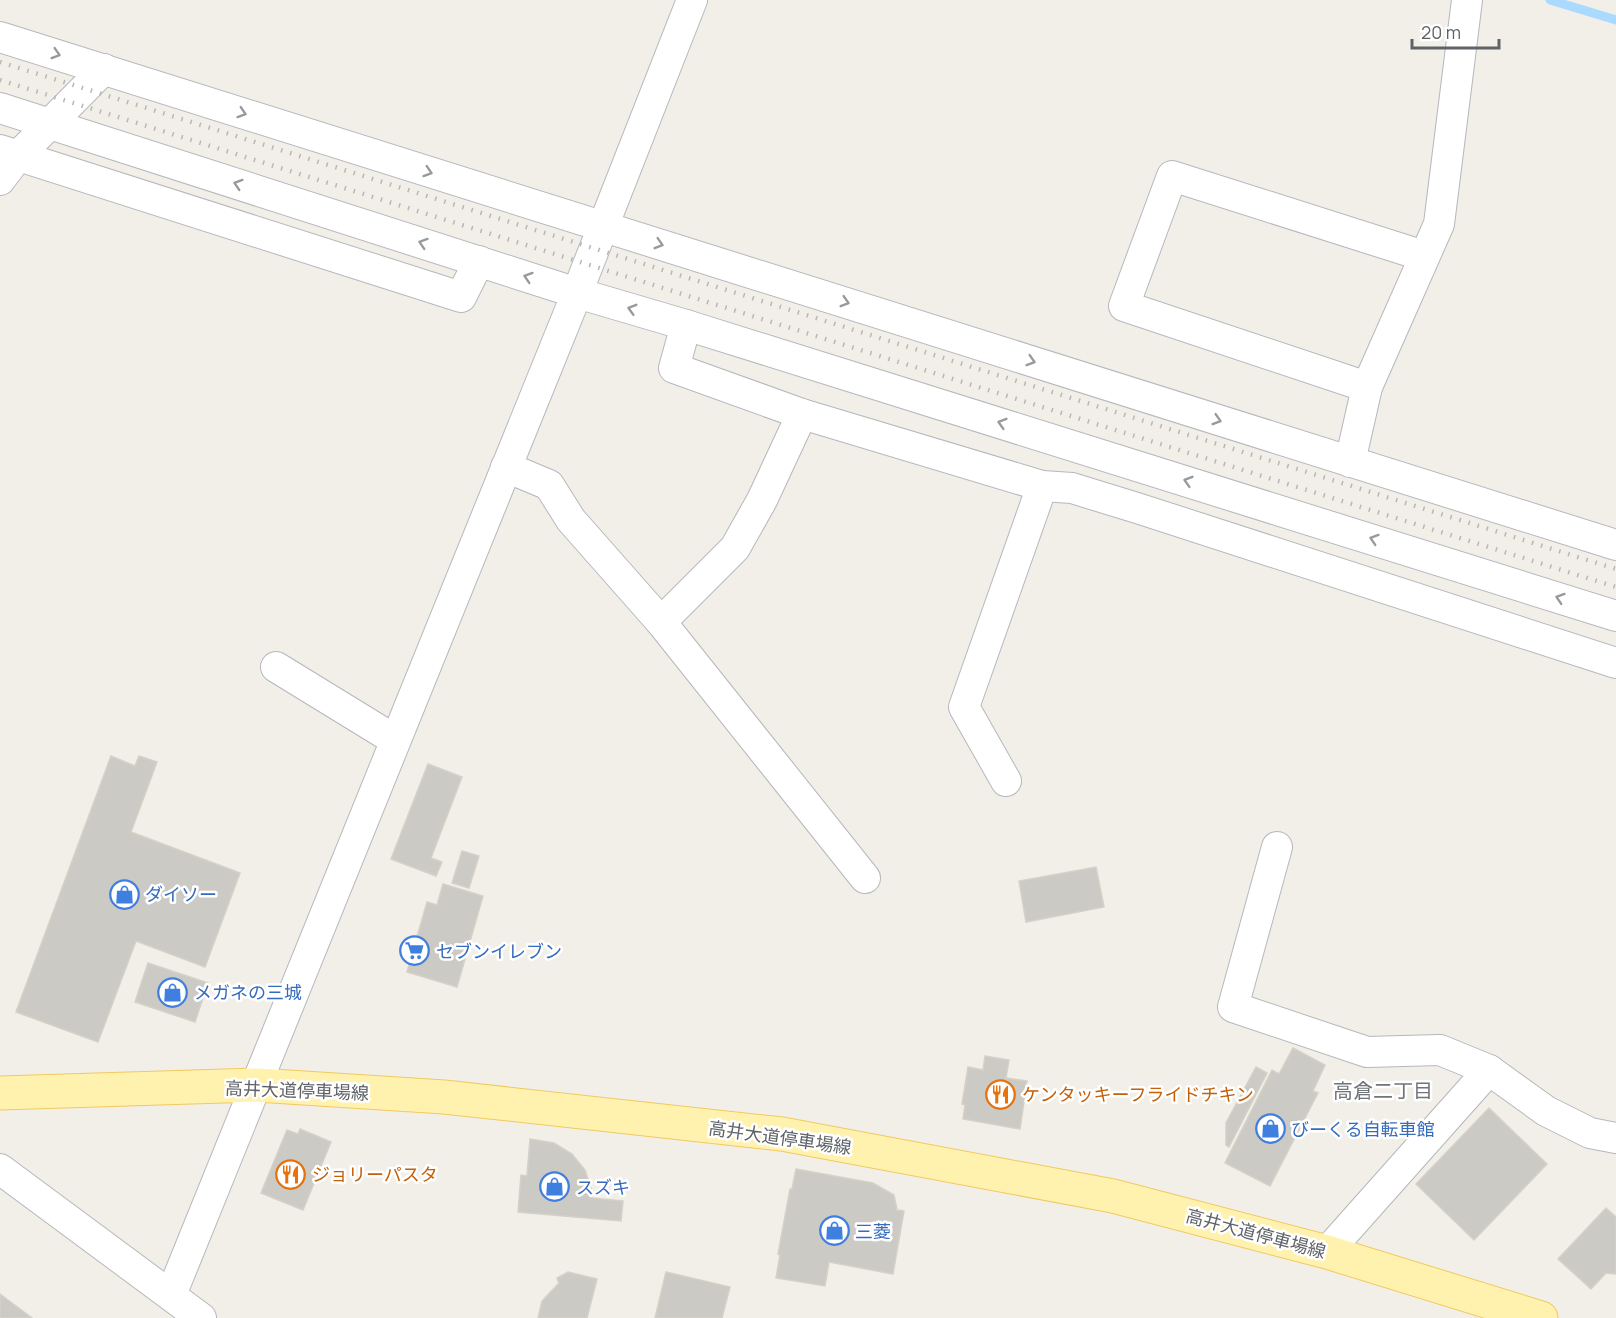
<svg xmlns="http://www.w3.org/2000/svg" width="1616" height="1318" font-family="Manrope,'Noto Sans JP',sans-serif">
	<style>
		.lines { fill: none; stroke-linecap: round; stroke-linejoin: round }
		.stream { stroke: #aadaff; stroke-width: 9 }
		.building { fill: #cccac5; stroke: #d6d1c6; stroke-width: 1.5 }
		.minor-casing { stroke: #b5b8bc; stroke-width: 32 }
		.major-casing { stroke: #f2c960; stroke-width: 35 }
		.minor { stroke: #fff; stroke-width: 30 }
		.major { stroke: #fff2af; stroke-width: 33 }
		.rail { stroke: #b6b7b8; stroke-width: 4.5; stroke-dasharray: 1.5 8; stroke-linecap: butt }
		.oneway { stroke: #979a9d }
		.labels { text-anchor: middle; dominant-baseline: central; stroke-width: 5; stroke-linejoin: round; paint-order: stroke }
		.shop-label { font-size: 18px; fill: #366cbe; stroke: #fff; text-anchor: start }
		.street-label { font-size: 18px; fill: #5f6368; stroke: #fff }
		.food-label { font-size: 18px; fill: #c56008; stroke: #fff; text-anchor: start }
		.neighbourhood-label { font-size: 20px; fill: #70757a; stroke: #fff }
	</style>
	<rect width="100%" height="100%" fill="#f1efe8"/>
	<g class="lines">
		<!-- stream -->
		<polyline class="stream" points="1550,0 1616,20"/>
	</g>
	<!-- building -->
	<g class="building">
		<polygon points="111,756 135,766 139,756 157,762 131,832 240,873 205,967 136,941 98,1042 16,1012"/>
		<polygon points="428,764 462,777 431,858 442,862 436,876 391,859"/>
		<polygon points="462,851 479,856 469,888 452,883"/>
		<polygon points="1096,867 1104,907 1026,922 1019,881"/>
		<polygon points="443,884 483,896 457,987 407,972 427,902 437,905"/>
		<polygon points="148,963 208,983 195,1022 135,1002"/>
		<polygon points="1293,1048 1325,1065 1313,1091 1318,1093 1270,1186 1225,1163 1272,1070 1279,1074"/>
		<polygon points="985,1056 1009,1060 1006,1078 1027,1081 1020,1129 963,1119 965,1105 962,1104 968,1067 983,1070"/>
		<polygon points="1256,1067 1267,1073 1229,1147 1226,1145 1226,1123"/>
		<polygon points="1489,1108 1547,1164 1474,1240 1416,1184"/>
		<polygon points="300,1129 331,1142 303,1210 261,1193 287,1130 298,1134"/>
		<polygon points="530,1139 554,1143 572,1154 585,1170 591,1188 592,1198 623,1201 621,1221 518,1212 521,1175 527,1176"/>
		<polygon points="796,1169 873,1183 894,1195 897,1210 904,1211 893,1274 829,1262 825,1286 776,1278 780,1255 778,1254 790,1189 792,1189"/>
		<polygon points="1606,1208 1616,1217 1616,1274 1606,1273 1591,1289 1558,1259"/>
		<polygon points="568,1272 597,1279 587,1318 538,1318 542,1301 559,1283 557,1278"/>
		<polygon points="666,1272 730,1287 722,1318 655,1318"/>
		<polygon points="0,1294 32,1318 0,1318"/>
	</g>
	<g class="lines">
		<defs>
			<g id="minor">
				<polyline points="0,37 1616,545"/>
				<polyline points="0,108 577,293 686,325 1616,616"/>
				<polyline points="0,150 461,297 479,261"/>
				<polyline points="0,180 18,156 104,69"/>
				<polyline points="686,325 674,368 802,414 1042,486 1072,488 1137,508 1616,663"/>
				<polyline points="1367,387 1124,306 1172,176 1424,256"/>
				<polyline points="1350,462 1367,387 1439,224 1467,0"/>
				<polyline points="506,467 549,485 571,520 661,622 865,878"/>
				<polyline points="661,622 735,548 762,500 802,414"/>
				<polyline points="276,667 395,740"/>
				<polyline points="1006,781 964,707 1042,486"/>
				<polyline points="1277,847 1233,1007 1367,1052 1440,1050 1489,1070 1546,1111 1590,1133 1616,1138"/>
				<polyline points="0,1169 201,1318"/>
				<polyline points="1327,1252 1489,1070"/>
				<polyline points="171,1295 577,293 692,0"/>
			</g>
			<polyline id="major" points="0,1093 257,1085 444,1097 782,1134 1113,1196 1327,1252 1541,1318"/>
		</defs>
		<!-- minor casing -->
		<use href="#minor" class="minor-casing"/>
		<!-- major casing -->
		<use href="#major" class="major-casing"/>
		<!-- minor -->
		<use href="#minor" class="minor"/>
		<!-- major -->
		<use href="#major" class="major"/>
		<!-- rail -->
		<g class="rail">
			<polyline points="0,62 1616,569"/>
			<polyline points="0,80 1616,587"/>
		</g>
	</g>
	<!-- one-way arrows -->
	<defs><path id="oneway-chevron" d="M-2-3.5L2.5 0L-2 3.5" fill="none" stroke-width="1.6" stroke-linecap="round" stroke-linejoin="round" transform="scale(1.5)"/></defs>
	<g class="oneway">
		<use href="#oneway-chevron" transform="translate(56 54) rotate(17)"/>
		<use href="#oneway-chevron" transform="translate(242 113) rotate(18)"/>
		<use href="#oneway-chevron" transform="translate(428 172) rotate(18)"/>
		<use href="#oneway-chevron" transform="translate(238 184) rotate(-162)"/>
		<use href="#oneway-chevron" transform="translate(423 243) rotate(-162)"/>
		<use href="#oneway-chevron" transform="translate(659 244) rotate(17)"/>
		<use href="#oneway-chevron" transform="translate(528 277) rotate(-162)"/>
		<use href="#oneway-chevron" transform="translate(845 302) rotate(17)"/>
		<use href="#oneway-chevron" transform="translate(632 309) rotate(-164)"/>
		<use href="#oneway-chevron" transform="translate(1031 361) rotate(17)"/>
		<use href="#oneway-chevron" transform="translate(1217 420) rotate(17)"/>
		<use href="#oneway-chevron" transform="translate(1002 423) rotate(-163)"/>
		<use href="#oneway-chevron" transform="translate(1188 481) rotate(-163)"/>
		<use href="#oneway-chevron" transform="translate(1374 539) rotate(-162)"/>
		<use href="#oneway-chevron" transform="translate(1560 598) rotate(-162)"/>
	</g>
	<!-- icons -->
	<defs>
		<symbol id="shop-ring" viewBox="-11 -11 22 22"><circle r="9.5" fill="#fff" stroke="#3f7fe0" stroke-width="1.5"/><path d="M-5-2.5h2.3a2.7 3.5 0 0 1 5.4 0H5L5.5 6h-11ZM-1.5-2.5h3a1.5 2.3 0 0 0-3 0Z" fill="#3f7fe0"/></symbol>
		<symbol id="supermarket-ring" viewBox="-11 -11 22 22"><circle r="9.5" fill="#fff" stroke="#3f7fe0" stroke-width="1.5"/><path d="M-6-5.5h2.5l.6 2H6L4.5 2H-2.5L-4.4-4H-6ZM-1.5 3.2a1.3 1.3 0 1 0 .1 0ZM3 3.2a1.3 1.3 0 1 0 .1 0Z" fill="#3f7fe0"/></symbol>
		<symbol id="restaurant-ring" viewBox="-11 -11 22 22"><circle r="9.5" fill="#fff" stroke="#e8710a" stroke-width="1.5"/><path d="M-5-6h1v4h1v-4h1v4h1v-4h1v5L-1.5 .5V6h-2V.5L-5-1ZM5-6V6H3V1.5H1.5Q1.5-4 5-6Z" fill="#e8710a"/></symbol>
	</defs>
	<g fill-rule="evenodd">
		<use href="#shop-ring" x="108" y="878" width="33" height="33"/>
		<use href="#supermarket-ring" x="398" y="934" width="33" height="33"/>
		<use href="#shop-ring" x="156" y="976" width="33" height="33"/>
		<use href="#restaurant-ring" x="984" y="1078" width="33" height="33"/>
		<use href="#shop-ring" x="1254" y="1112" width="33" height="33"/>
		<use href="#restaurant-ring" x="274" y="1158" width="33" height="33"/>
		<use href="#shop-ring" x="538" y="1170" width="33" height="33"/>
		<use href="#shop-ring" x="818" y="1214" width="33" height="33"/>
	</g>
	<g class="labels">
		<!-- shop labels -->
		<g class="shop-label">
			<text x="145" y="894">ダイソー</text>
			<text x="436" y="951">セブンイレブン</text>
			<text x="194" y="992">メガネの三城</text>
			<text x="1291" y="1129">びーくる自転車館</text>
			<text x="576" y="1187">スズキ</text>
			<text x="855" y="1231">三菱</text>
		</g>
		<!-- street labels -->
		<g class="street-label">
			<text transform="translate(297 1090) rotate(2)">高井大道停車場線</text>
			<text transform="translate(780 1137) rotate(8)">高井大道停車場線</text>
			<text transform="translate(1256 1233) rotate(15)">高井大道停車場線</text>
		</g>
		<!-- food labels -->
		<g class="food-label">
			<text x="1022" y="1094">ケンタッキーフライドチキン</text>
			<text x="312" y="1174">ジョリーパスタ</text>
		</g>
		<!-- neighbourhood labels -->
		<g class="neighbourhood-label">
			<text x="1383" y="1090">高倉二丁目</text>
		</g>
	</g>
	<!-- scale -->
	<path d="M1412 39v9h87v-9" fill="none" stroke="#5f6368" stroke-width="3"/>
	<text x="1421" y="39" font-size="18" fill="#5f6368" stroke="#ffffff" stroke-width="4.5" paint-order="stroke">20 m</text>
</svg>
